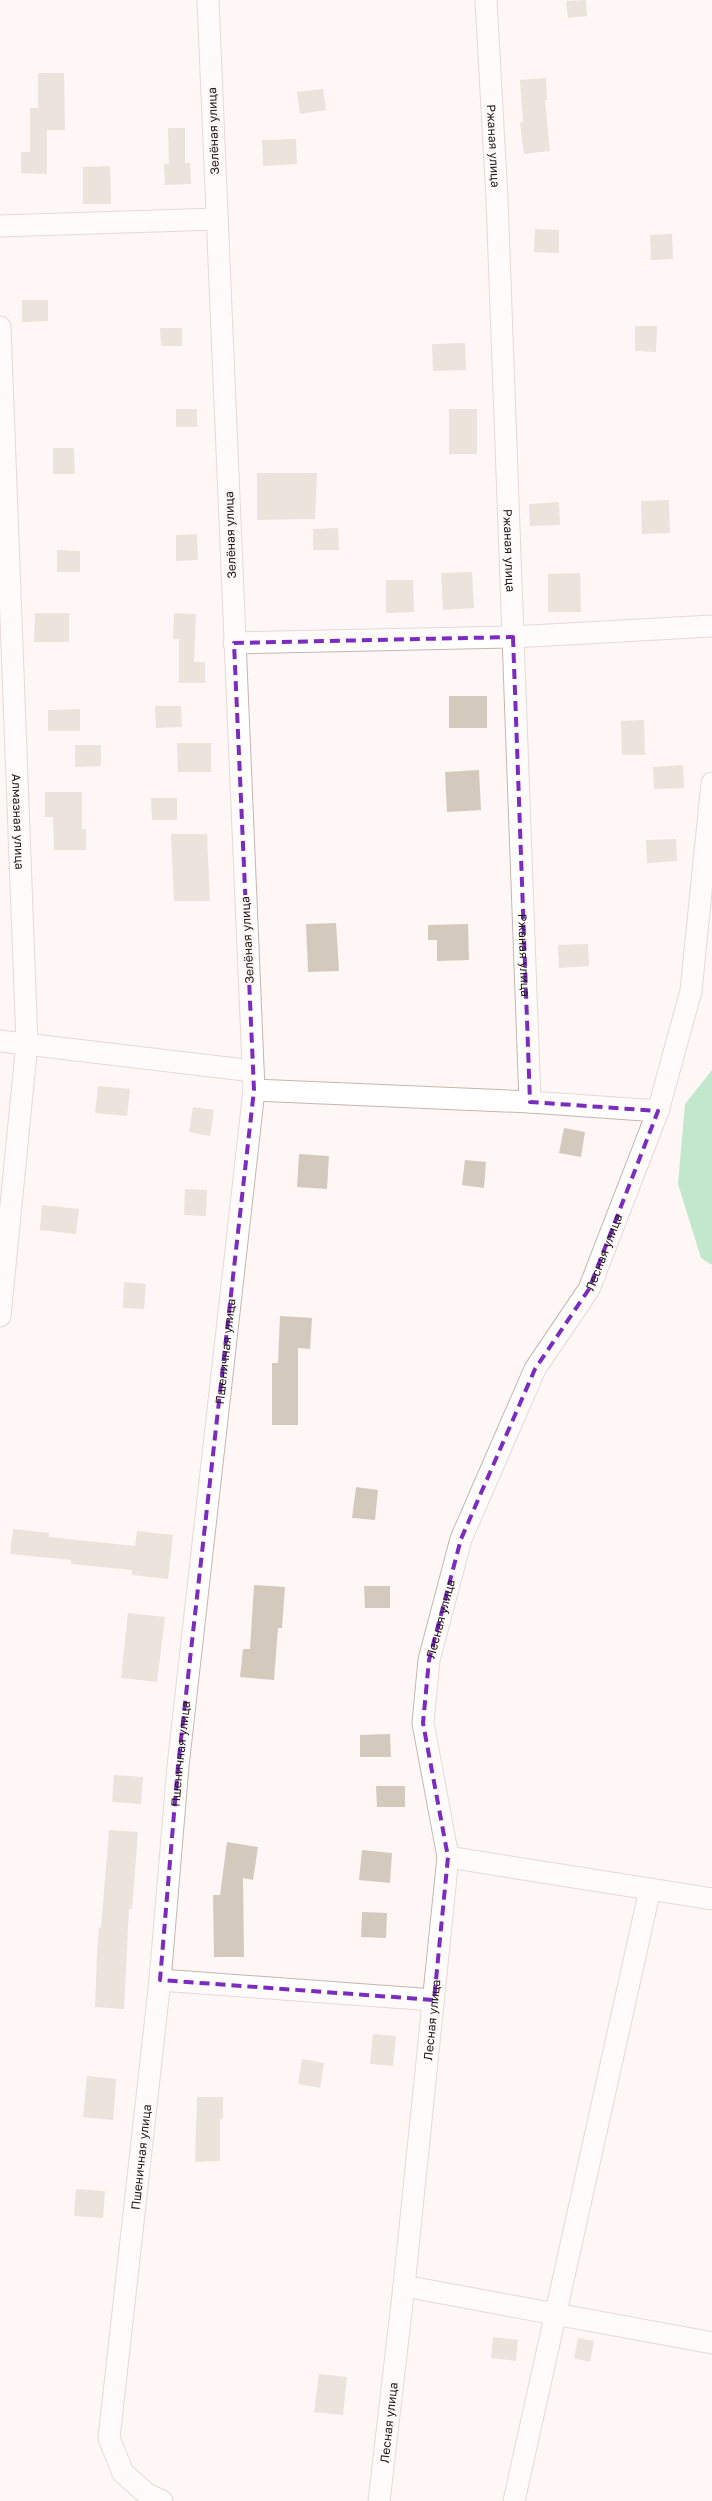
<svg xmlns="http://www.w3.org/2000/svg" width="712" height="2501" font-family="'Golos Text',sans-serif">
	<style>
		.forest { fill: #79d29a }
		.building { fill: #d4c9bd }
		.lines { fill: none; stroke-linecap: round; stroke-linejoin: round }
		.street-casing { stroke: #c6b5af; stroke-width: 23 }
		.street { stroke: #fff; stroke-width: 21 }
		.marked { fill: none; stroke: #7b2cbf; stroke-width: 4; stroke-dasharray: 10 6; stroke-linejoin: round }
		.labels { text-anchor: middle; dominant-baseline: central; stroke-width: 4; stroke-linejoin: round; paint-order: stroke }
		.street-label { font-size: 12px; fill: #1e1816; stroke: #fef7f5 }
	</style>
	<rect width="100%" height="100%" fill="#fef7f5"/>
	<!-- forest -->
	<polygon class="forest" points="712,1070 712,1265 701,1258 678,1184 685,1104"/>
	<!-- building -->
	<g class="building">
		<polygon points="586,0 587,16 568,18 566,1"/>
		<polygon points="38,73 64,73 65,130 47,130 47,174 21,173 21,152 30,152 30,108 38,108"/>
		<polygon points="546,78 547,100 545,100 550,151 524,154 520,123 523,122 520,80"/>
		<polygon points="323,89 326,110 300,114 297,92"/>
		<polygon points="168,128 185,128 185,163 190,163 191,184 165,185 164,164 169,164"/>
		<polygon points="296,139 297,164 263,166 262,140"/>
		<polygon points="110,166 111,204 83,204 83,167"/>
		<polygon points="535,229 559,230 559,253 534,252"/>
		<polygon points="672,234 673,259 651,260 650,235"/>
		<polygon points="22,300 48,300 48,321 22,322"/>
		<polygon points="635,326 657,326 656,352 635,351"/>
		<polygon points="160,328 182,328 182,346 161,346"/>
		<polygon points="465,343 466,370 433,371 432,344"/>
		<rect x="176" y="409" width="21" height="18"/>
		<rect x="449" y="409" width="28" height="45"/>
		<polygon points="53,448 74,448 75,474 53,474"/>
		<polygon points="257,473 317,473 315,519 257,520"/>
		<polygon points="669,500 670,533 642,534 641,501"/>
		<polygon points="559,502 560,525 530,526 529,504"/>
		<polygon points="338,528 339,550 313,550 313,529"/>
		<polygon points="197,534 198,560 176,561 176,535"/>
		<polygon points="57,550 80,551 80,572 57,572"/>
		<polygon points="472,572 474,608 443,610 441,573"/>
		<polygon points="580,573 581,612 548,612 548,574"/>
		<polygon points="386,580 413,580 414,612 386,613"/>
		<polygon points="35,613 69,613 69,642 34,642"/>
		<polygon points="174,613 196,614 194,662 205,662 205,683 179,683 179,639 173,639"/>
		<rect x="449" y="696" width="38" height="32"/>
		<polygon points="155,706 181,706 182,727 156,728"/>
		<polygon points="80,709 80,731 48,731 48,710"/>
		<polygon points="644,720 645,755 622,755 621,721"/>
		<polygon points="177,743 211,743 211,772 178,772"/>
		<polygon points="75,745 101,745 101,766 75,767"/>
		<polygon points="683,765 684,788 654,789 653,767"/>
		<polygon points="479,770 481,810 447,812 445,772"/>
		<polygon points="45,792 82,792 82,829 86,829 86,850 54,850 53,817 45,817"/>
		<polygon points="151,798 177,798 177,820 152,820"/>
		<polygon points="171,834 207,834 210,901 174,901"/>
		<polygon points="676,839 677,861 647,863 646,840"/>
		<polygon points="336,923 339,971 308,972 306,924"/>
		<polygon points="468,924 469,960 437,961 437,940 428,940 428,925"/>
		<polygon points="588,944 589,966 559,968 558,945"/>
		<polygon points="98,1086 130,1089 127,1116 95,1113"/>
		<polygon points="193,1107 214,1110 210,1136 189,1132"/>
		<polygon points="564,1128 585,1132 581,1157 559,1153"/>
		<polygon points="299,1154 329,1156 327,1189 297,1187"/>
		<polygon points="465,1160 486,1162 484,1188 462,1185"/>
		<polygon points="185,1189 207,1190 206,1216 184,1215"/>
		<polygon points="42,1205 79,1209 76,1234 40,1230"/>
		<polygon points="124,1282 146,1284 144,1309 123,1308"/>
		<polygon points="280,1316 312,1318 310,1349 298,1348 298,1425 272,1425 272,1363 278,1363"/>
		<polygon points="356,1487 378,1490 375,1520 352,1518"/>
		<polygon points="13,1529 49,1533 49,1537 135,1546 137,1531 173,1535 168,1579 132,1575 132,1570 71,1564 71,1560 10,1554"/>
		<polygon points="254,1585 285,1587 282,1628 278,1628 274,1680 240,1677 243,1649 250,1649"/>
		<polygon points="364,1586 390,1586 390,1608 365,1608"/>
		<polygon points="128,1613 165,1617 157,1682 121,1678"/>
		<polygon points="390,1734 391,1757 360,1757 360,1735"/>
		<polygon points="114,1775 143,1777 141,1804 112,1802"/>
		<polygon points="376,1786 405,1786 405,1807 377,1807"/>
		<polygon points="109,1830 138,1832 132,1909 129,1909 124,2009 95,2007 97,1954 99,1927 101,1928"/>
		<polygon points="227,1842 258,1847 253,1880 243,1878 244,1957 214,1957 213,1895 220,1895"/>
		<polygon points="362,1850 392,1853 390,1883 359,1880"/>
		<polygon points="362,1912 387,1913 386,1938 361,1937"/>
		<polygon points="373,2034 396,2036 393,2066 370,2064"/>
		<polygon points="302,2059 324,2063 320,2088 298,2084"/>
		<polygon points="87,2076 116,2079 113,2120 83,2117"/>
		<polygon points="197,2097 223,2097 223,2119 220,2119 220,2161 195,2162"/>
		<polygon points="76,2189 105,2191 103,2218 74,2216"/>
		<polygon points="493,2337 518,2340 516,2361 491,2358"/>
		<polygon points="578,2338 594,2341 590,2362 574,2358"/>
		<polygon points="319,2374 347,2377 343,2415 314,2412"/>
	</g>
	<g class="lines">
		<defs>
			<g id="street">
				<path id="s1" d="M 486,0 L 497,199 L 530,1102"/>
				<polyline points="0,226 217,219"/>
				<path id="s2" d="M 0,327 L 27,1043 L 0,1316"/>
				<polyline points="234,643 513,637 712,626"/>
				<polyline points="0,1041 253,1071"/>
				<polyline points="254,1090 530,1102 658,1111"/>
				<polyline points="448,1857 712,1899"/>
				<polyline points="160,1980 434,2000"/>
				<polyline points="404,2286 712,2343"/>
				<path id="s3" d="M 162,2501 L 147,2494 L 123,2473 L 109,2438 L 160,1980 L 178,1766 L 254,1090 L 208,0"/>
				<path id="s4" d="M 379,2501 L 404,2286 L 448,1857 L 423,1723 L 429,1660 L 461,1539 L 535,1369 L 589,1289 L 658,1111 L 691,991 L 712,783"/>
				<polyline points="514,2501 650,1889"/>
			</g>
		</defs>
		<!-- street casing -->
		<use href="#street" class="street-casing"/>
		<!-- street -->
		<use href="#street" class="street"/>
	</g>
	<!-- marked area -->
	<path d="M0 0H712V2501H0ZM 513,637 L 530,1102 L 658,1111 L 589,1289 L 535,1369 L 461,1539 L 429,1660 L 423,1723 L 448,1857 L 434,2000 L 160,1980 L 178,1766 L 254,1090 L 234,643 Z" fill="#fef7f5" fill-opacity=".55" fill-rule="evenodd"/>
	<path class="marked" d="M 513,637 L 530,1102 L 658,1111 L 589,1289 L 535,1369 L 461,1539 L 429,1660 L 423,1723 L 448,1857 L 434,2000 L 160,1980 L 178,1766 L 254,1090 L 234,643 Z"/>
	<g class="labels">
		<!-- street labels -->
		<g class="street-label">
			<text transform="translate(213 131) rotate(-92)">Зелёная улица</text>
			<text stroke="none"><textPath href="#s1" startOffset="146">Ржаная улица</textPath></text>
			<text transform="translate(230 535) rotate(-92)">Зелёная улица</text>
			<text stroke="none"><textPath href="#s1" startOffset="551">Ржаная улица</textPath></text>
			<text stroke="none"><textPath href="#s2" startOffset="495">Алмазная улица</textPath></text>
			<text transform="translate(247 940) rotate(-93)">Зелёная улица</text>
			<text stroke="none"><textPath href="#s1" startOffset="956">Ржаная улица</textPath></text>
			<text stroke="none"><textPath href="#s4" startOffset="1294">Лесная улица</textPath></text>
			<text stroke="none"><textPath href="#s3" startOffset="1179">Пшеничная улица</textPath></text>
			<text stroke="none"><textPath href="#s4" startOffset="890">Лесная улица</textPath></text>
			<text stroke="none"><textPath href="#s3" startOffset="774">Пшеничная улица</textPath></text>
			<text stroke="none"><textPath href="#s4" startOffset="484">Лесная улица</textPath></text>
			<text stroke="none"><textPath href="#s3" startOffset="369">Пшеничная улица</textPath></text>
			<text stroke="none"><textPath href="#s4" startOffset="79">Лесная улица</textPath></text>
		</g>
	</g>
</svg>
